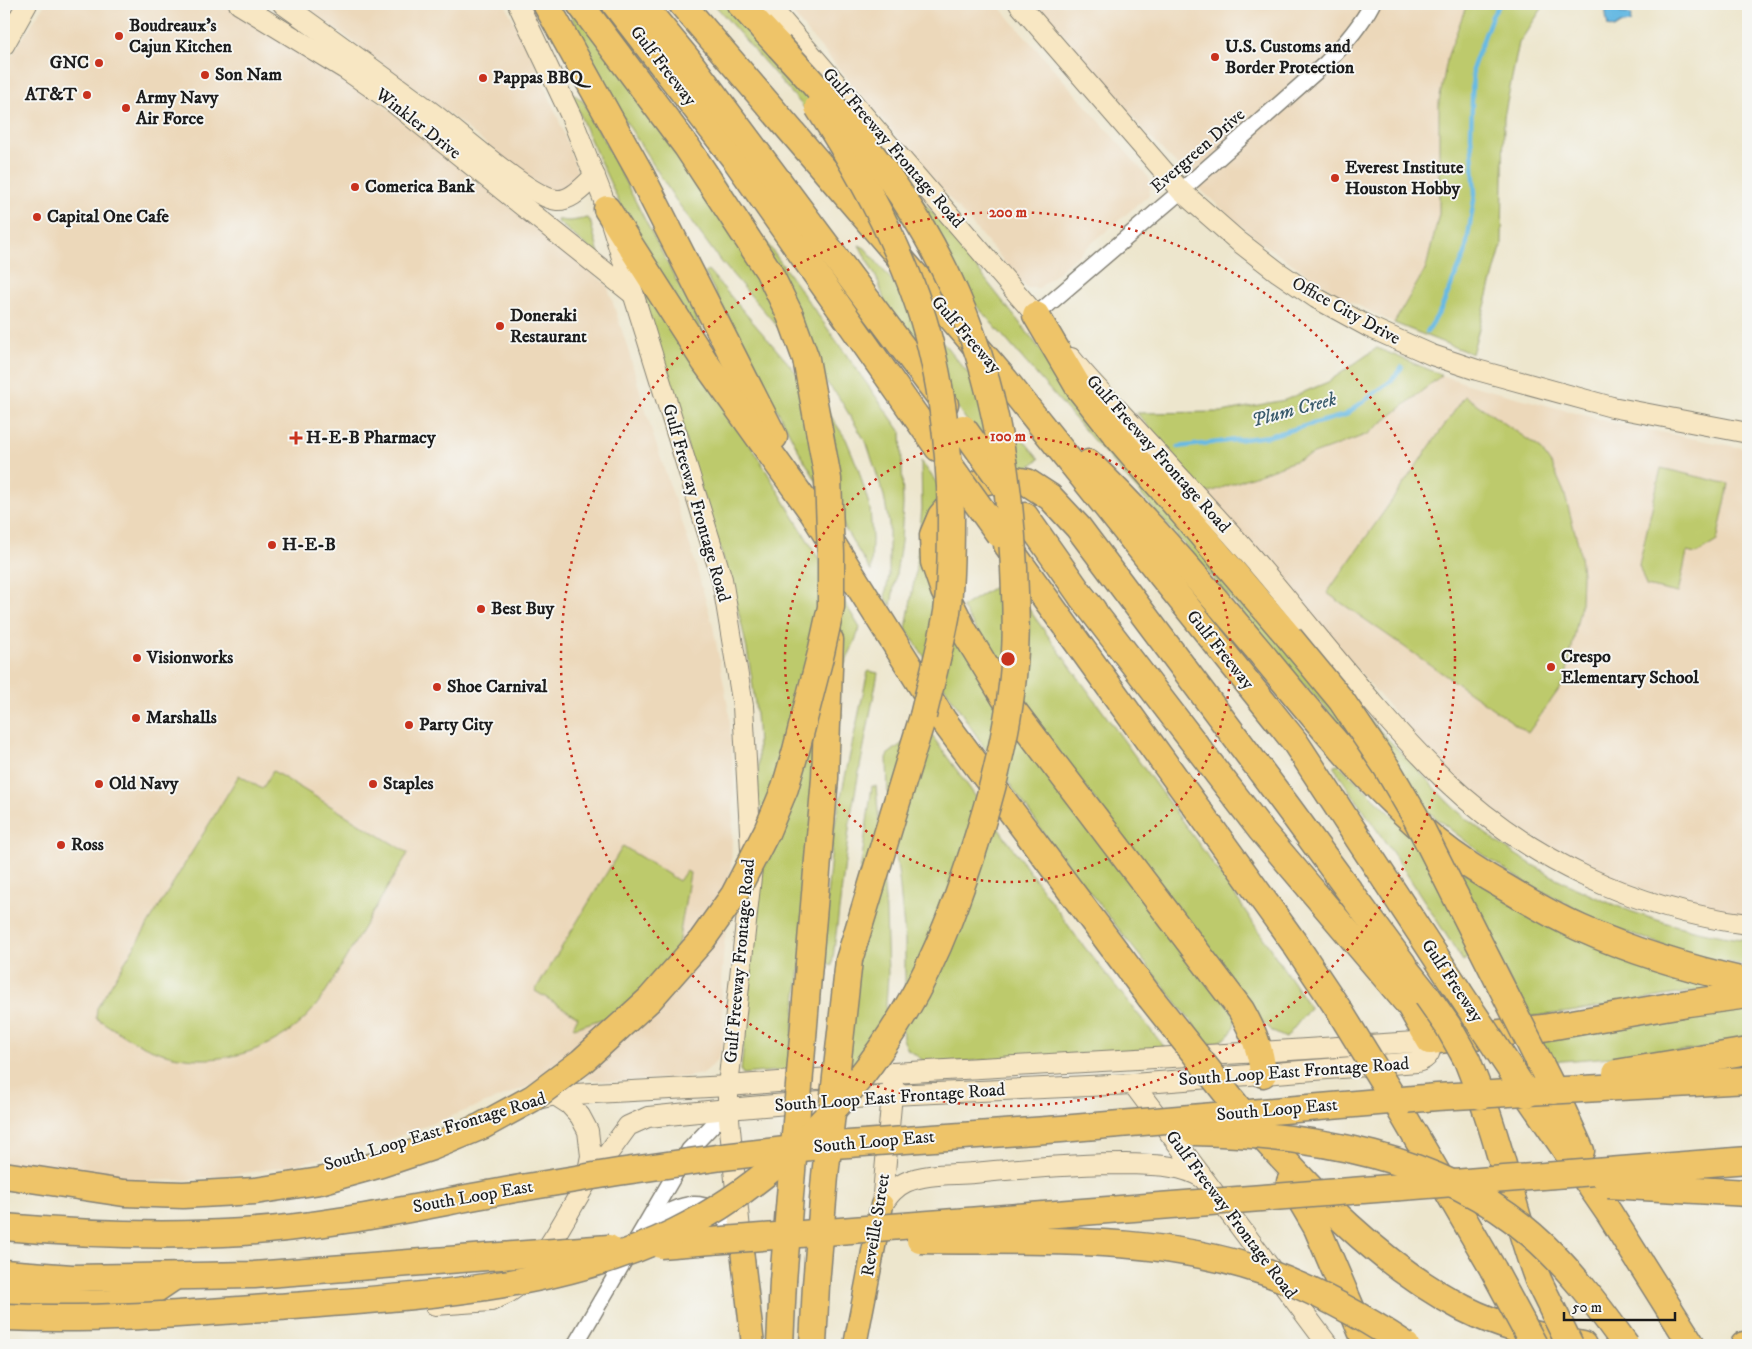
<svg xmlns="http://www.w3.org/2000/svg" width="1752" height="1349" font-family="'IM FELL DW Pica',serif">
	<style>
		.built { fill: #ecd8ba }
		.green { fill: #bdca6c; stroke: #6c7344 }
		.water { fill: #68bae3; stroke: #426b80 }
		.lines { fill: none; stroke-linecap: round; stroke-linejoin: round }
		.stream { stroke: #68bae3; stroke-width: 4.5 }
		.street-casing { stroke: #848174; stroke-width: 18 }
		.secondary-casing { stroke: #848174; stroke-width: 22 }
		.primary-casing { stroke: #848174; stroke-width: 25 }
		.highway-casing { stroke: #848174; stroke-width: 29 }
		.street { stroke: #fff; stroke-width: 15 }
		.secondary { stroke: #f8e7c3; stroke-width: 20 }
		.primary { stroke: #eec469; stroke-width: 22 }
		.highway { stroke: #eec469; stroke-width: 26 }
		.highway-bridge-casing { stroke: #848174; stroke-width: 29; stroke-linecap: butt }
		.highway-bridge { stroke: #eec469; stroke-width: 26 }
		.ring { fill: none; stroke: #c8321e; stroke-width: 2.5; stroke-dasharray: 2.5 5 }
		.poi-dot { fill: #c8321e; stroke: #f6f6f2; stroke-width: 2 }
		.labels { text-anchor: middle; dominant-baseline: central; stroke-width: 4; stroke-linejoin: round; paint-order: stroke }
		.poi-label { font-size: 18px; font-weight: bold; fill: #1c1c1c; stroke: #f6f6f2; text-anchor: start }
		.street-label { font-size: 18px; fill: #1c1c1c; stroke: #f6f6f2 }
		.water-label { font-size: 19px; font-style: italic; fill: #3a5b6c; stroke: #f6f6f2 }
		.centre { fill: #c8321e; stroke: #f6f6f2; stroke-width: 2.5 }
		.ring-label { font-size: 15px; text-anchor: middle; font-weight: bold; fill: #c8321e; stroke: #f6f6f2; stroke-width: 4; stroke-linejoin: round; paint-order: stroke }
	</style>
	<rect width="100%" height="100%" fill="#f6f6f2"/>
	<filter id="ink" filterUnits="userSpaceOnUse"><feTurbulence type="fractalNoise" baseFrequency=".02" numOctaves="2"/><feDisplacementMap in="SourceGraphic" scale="10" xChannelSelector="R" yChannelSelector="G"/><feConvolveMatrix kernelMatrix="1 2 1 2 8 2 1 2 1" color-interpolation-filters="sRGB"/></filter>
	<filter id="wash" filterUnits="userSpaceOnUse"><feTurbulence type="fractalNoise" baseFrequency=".0096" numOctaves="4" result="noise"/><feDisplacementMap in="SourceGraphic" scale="20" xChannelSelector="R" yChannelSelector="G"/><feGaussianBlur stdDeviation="1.12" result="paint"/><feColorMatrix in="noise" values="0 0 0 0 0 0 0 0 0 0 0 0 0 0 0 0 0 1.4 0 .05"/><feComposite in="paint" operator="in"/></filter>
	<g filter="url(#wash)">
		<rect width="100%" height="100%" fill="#ede6cd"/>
		<!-- built -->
		<g class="built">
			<polygon points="45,4 229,4 362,88 607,285 626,343 653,435 691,549 713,626 729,712 734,788 731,869 721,980 723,1021 723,1044 718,1058 712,1066 702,1074 686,1077 610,1082 575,1076 530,1086 379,1144 298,1164 260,1171 187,1180 121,1181 4,1173 4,67"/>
			<polygon points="302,4 505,4 535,62 558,118 584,190 561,202 436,104"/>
			<polygon points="784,4 997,4 1149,178 1151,183 1149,195 1039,288 1029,288 1026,287 913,156"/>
			<polygon points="1037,4 1467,4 1448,55 1439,102 1439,214 1426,268 1394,323 1343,298 1260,242 1203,192 1147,134"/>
			<polygon points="1442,375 1470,385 1617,424 1748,449 1748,918 1668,900 1579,864 1509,823 1453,776 1418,740 1206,494 1368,434"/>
		</g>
		<!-- green -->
		<g class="green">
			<polygon points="565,4 587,4 740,205 901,432 903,504 901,542 891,606 885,597 889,575 889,524 884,496 867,444 838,396 719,259 675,199 616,106"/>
			<polygon points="714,4 755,4 937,218 1164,506 1255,610 1373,759 1298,678 1197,559"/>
			<polygon points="1467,4 1545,4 1519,43 1504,117 1502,244 1472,354 1394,323 1426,268 1439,214 1439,102 1448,55"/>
			<polygon points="571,92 584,102 709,343 707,350 623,211 586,130"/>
			<path d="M 587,218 L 590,220 L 599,254 L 597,255 L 557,221 L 557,219 C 569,223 576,220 587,218 Z"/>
			<polygon points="859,245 865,248 1039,459 1026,470 1000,467 887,309 878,281"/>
			<path d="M 632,255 L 743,432 L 860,628 C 836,692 797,750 763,809 L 756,808 C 763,742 753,663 735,599 C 722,550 705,503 690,455 C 669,388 650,322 632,255 Z"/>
			<polygon points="708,270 820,400 846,439 858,468 870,508 872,539 871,572 801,455 705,273"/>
			<polygon points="1377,348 1442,375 1368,434 1205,494 1137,413 1222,412 1285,400 1328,382"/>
			<polygon points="1465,396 1540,448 1553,467 1564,492 1579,547 1582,574 1581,604 1565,681 1528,733 1327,593"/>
			<path d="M 921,461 L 944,493 L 925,566 L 1236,1017 C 1234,1034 1226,1041 1209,1044 L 1050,842 L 982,744 L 906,629 L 915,575 L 922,509 Z"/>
			<polygon points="1661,468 1729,484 1717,541 1696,554 1687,552 1678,593 1646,586 1639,565"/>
			<polygon points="1007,579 1224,879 1310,1008 1286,1038 1273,1032 1258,1017 1012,689 962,607"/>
			<polygon points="868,671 878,673 851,814 832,966 826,961 821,961 833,833"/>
			<path d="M 1357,707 C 1379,730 1401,752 1423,775 C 1433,786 1443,798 1454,808 C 1533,878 1644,927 1748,940 L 1748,966 L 1707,958 L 1663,945 L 1608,925 L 1530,885 L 1490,860 L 1423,808 Z"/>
			<polygon points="836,711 842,714 818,815 788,1070 743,1074 741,1071 754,934 760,875 765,849 802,763"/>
			<polygon points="925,726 1078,939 1166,1049 939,1063 924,1061 908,1050 903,1039 902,1026 904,1011 905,979 905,939 899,878 888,798 887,755"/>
			<polygon points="1339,765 1419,840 1475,953 1463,961 1401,865 1333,766"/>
			<path d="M 273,771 L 408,853 C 388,887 368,920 348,954 C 333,979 319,1009 295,1027 C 259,1056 207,1067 162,1053 C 138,1046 117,1031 96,1018 L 97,1008 L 239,775 L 262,789 Z"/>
			<polygon points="872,786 876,786 886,912 888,975 882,1066 843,1068 857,894"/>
			<polygon points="623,846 679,881 686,871 690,873 671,987 661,1000 574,1028 573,1027 578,1017 535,991"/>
			<polygon points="1453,867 1668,974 1713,988 1570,1012 1528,1017"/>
			<polygon points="1748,1010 1748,1043 1694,1050 1550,1062 1539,1039 1712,1011"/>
		</g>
		<!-- water -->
		<path class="water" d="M 1611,5 L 1614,6 L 1620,13 L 1629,14 L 1631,17 L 1630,23 L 1620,24 L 1614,28 L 1608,26 C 1607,22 1605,11 1606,8 Z"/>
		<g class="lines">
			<!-- stream -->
			<g class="stream">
				<polyline points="1427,332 1440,311 1465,254 1475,194 1471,136 1473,67 1492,16 1500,4"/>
				<polyline points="1178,447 1269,436 1345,415 1391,381 1402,367"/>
			</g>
		</g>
	</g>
	<g filter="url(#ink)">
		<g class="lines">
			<defs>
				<g id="street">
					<path d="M 1036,315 L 1181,191 L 1326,63 C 1344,45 1360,27 1372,4"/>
					<path d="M 648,1226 C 685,1195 717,1195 738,1242"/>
					<polyline points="575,1345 689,1150 728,1109"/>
				</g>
				<g id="secondary">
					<polyline points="239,4 345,69 394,103 634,295"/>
					<path d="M 283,4 C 332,39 381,75 430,111 C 456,130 530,198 557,200 C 572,201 584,185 595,176"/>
					<polyline points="518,4 571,116 605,203 722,579 743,706 752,868 728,1086 728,1109 742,1250"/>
					<polyline points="768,4 1045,326"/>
					<polyline points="1019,4 1181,191 1238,241 1278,272 1316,298 1369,327 1432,355 1477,370 1612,407 1748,433"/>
					<polyline points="4,45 27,4"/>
					<path d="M 1071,358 C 1090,382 1112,403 1132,425 C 1171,468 1211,510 1248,553 C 1314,629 1373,710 1445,780 C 1527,859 1636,910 1748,924"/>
					<polyline points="1133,1084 1328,1345"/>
					<polyline points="555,1095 569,1104 580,1116 588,1131 591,1156 586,1181"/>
					<path d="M 533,1100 L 555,1095 L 728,1086 L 893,1073 L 1260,1052 L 1430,1041 C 1432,1052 1428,1059 1417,1062 L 1133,1084 L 891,1095 L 728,1109 L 648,1117 L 628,1126 L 585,1185 L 555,1236 L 539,1261"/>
					<path d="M 882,1205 C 889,1195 895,1187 906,1182 C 926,1173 953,1175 974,1173 C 1025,1168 1075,1164 1126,1164 C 1152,1165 1181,1164 1203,1178"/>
					<polyline points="882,1205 893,1083"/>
					<polyline points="435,1305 491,1301 508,1293 521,1284"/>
				</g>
				<g id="primary">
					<polyline points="742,1250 753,1345"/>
					<polyline points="855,1345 882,1205"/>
				</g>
				<g id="highway">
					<polyline points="546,4 640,173 774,437"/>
					<polyline points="580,4 687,147 768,270 790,315"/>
					<polyline points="615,4 735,159 938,448"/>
					<polyline points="642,4 688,60 945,404"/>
					<polyline points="682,4 1005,380 1295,742 1459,992"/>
					<polyline points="740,4 779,46"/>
					<polyline points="607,209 705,362 813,513 943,720 1150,997"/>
					<polyline points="1036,315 1079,388 1116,435 1289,637"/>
					<path d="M 1089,463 C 1150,522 1205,587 1260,652 C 1315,719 1369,786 1436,841 C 1458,859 1483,875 1508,889 C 1531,903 1555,917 1580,928 C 1633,952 1691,969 1748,982"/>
					<polyline points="1025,516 1082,597 1093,610"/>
					<polyline points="1007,545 1295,944 1339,1010"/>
					<polyline points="1082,597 1261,830 1410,1006 1430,1041 1543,1028 1688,1003 1748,995"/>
					<polyline points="1392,952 1427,996"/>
					<polyline points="849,960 923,716"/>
					<polyline points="809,964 825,778 830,640"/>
					<path d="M 1263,1074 C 1261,1050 1253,1031 1241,1010 L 1007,702 L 964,631 L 944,591 L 934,562 L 933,535 L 941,516 L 955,499 L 982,482 L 1002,478 L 1027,482 L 1050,497 L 1078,527 L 1287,806 L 1403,964"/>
					<polyline points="1554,1091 1581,1151"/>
					<polyline points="1527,1094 1609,1213 1692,1345"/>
					<path d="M 1481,1096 C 1504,1156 1515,1220 1538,1280"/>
					<polyline points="1398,1106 1493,1269"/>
					<path d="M 1251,1124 C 1314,1194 1378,1264 1463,1308 C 1500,1327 1542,1337 1583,1345"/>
					<polyline points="1290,1182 1317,1228 1367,1345"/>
					<path d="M 4,1227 C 83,1234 163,1237 243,1232 C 336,1226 429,1204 521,1188"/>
					<polyline points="4,1273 72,1278 254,1275 487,1257"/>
					<polyline points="4,1298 89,1304 137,1302 174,1277"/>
					<polyline points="780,1345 783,1281"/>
					<polyline points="813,1345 816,1285"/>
					<polyline points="1744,1345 1748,1344"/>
				</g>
			</defs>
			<!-- street casing -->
			<use href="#street" class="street-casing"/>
			<!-- secondary casing -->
			<use href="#secondary" class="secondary-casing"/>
			<!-- primary casing -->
			<use href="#primary" class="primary-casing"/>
			<!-- highway casing -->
			<use href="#highway" class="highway-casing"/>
			<!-- street -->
			<use href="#street" class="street"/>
			<!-- secondary -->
			<use href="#secondary" class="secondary"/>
			<!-- primary -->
			<use href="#primary" class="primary"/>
			<!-- highway -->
			<use href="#highway" class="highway"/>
			<defs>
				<g id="highway-bridge">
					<path d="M 818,107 C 856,166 891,228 915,295 C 940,362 950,446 951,518 C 951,549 951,582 947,612 C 941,647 931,682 923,716"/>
					<polyline points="963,428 1006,488"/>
					<polyline points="948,463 999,534"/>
					<polyline points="1289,637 1341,700 1387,768 1415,816 1554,1091"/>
					<polyline points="1459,992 1527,1094"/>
					<polyline points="1427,996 1448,1026 1467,1060 1481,1096"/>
					<polyline points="1150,997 1250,1123"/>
					<polyline points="1339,1010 1398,1106"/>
					<polyline points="1616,1073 1748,1051"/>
					<path d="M 1194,1132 C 1312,1135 1440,1155 1532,1235 C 1569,1267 1598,1306 1626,1345"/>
					<polyline points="4,1175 124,1193 183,1195 255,1191 320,1181 381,1164 432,1147 482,1126 533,1098 581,1062 650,999 702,940 734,895 767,831 785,788 796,750 821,653 831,607 831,554 828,479 806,359 790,315"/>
					<polyline points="1608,1185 1748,1193"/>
					<polyline points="521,1188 618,1172 723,1157 820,1146 1061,1129 1437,1097 1748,1080"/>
					<path d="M 920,1240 C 1034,1242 1155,1234 1265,1272 C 1315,1290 1362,1316 1406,1345"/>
					<polyline points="660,1245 1748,1160"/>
					<polyline points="487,1257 609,1248"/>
					<polyline points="1493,1269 1534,1345"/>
					<polyline points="1538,1280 1570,1345"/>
					<polyline points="783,1281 809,964"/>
					<polyline points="816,1285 825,1176 849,960"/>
					<path d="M 4,1317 C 100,1321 196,1313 292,1306 C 420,1296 559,1289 675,1232 C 771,1184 849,1105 904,1013 C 939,955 962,888 982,823 C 999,767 1012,709 1015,651 C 1017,623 1015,596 1014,568 C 1010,488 999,411 972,335 C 931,219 862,135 779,46"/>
				</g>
			</defs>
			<!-- highway-bridge casing -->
			<use href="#highway-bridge" class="highway-bridge-casing"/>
			<!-- highway-bridge -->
			<use href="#highway-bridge" class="highway-bridge"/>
		</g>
	</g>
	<!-- distance rings -->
	<g class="ring">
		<circle cx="1008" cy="659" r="223"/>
		<circle cx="1008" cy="659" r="447"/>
	</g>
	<!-- markers -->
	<g class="poi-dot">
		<circle cx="119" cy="36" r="5"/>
		<circle cx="1215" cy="57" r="5"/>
		<circle cx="99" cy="63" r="5"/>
		<circle cx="205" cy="75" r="5"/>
		<circle cx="483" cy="78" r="5"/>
		<circle cx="87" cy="95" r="5"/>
		<circle cx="126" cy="108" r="5"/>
		<circle cx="1335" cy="178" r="5"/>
		<circle cx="355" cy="187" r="5"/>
		<circle cx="37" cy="217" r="5"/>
		<circle cx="500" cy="326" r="5"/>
		<path d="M293.5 430.5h5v5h5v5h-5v5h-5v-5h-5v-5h5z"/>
		<circle cx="272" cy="545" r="5"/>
		<circle cx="481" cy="609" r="5"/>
		<circle cx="137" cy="658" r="5"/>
		<circle cx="1551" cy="667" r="5"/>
		<circle cx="437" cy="687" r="5"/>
		<circle cx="136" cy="718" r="5"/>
		<circle cx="409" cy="725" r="5"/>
		<circle cx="99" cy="784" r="5"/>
		<circle cx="373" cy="784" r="5"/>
		<circle cx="61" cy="845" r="5"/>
	</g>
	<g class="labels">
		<!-- poi labels -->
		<g class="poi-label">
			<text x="129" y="26">Boudreaux's<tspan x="129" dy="21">Cajun Kitchen</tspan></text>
			<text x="1225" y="47">U.S. Customs and<tspan x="1225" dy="21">Border Protection</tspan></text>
			<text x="89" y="63" text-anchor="end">GNC</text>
			<text x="215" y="75">Son Nam</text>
			<text x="493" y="78">Pappas BBQ</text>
			<text x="77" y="95" text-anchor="end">AT&amp;T</text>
			<text x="136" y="98">Army Navy<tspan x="136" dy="21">Air Force</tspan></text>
			<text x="1345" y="168">Everest Institute<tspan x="1345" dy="21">Houston Hobby</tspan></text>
			<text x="365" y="187">Comerica Bank</text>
			<text x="47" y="217">Capital One Cafe</text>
			<text x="510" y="316">Doneraki<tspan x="510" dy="21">Restaurant</tspan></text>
			<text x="306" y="438">H-E-B Pharmacy</text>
			<text x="282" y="545">H-E-B</text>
			<text x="491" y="609">Best Buy</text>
			<text x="1561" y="657">Crespo<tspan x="1561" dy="21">Elementary School</tspan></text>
			<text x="147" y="658">Visionworks</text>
			<text x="447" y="687">Shoe Carnival</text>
			<text x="146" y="718">Marshalls</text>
			<text x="419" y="725">Party City</text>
			<text x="109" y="784">Old Navy</text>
			<text x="383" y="784">Staples</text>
			<text x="71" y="845">Ross</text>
		</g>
		<!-- street labels -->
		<g class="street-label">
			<text transform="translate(663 66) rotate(52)">Gulf Freeway</text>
			<text transform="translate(418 124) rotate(38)">Winkler Drive</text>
			<text transform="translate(893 148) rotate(49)">Gulf Freeway Frontage Road</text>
			<text transform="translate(1198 151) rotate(-41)">Evergreen Drive</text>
			<text transform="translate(1346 311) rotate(29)">Office City Drive</text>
			<text transform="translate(966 335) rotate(49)">Gulf Freeway</text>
			<text transform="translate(1158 454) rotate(48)">Gulf Freeway Frontage Road</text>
			<text transform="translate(696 503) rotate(74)">Gulf Freeway Frontage Road</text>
			<text transform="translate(1220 650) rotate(51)">Gulf Freeway</text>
			<text transform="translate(740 961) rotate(-85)">Gulf Freeway Frontage Road</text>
			<text transform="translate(1452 981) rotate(56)">Gulf Freeway</text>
			<text transform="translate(1294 1072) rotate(-4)">South Loop East Frontage Road</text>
			<text transform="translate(890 1098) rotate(-4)">South Loop East Frontage Road</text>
			<text transform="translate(1277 1110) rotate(-5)">South Loop East</text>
			<text transform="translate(435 1132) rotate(-17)">South Loop East Frontage Road</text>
			<text transform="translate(874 1142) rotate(-5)">South Loop East</text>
			<text transform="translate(473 1197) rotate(-10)">South Loop East</text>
			<text transform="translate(1231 1215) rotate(53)">Gulf Freeway Frontage Road</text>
			<text transform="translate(876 1225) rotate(-81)">Reveille Street</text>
		</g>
		<!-- water labels -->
		<g class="water-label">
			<text transform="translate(1294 410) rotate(-15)">Plum Creek</text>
		</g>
	</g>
	<circle cx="1008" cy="659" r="8" class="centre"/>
	<g class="ring-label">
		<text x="1008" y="217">200 m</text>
		<text x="1008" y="441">100 m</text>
	</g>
	<!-- margin -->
	<rect width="1752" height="1349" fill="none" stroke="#f6f6f2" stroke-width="20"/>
	<!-- scale -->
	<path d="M1564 1312v8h111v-8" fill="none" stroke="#1c1c1c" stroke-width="2.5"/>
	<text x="1572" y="1312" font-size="15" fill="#1c1c1c" stroke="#f6f6f2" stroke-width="4" paint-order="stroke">50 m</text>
</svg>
